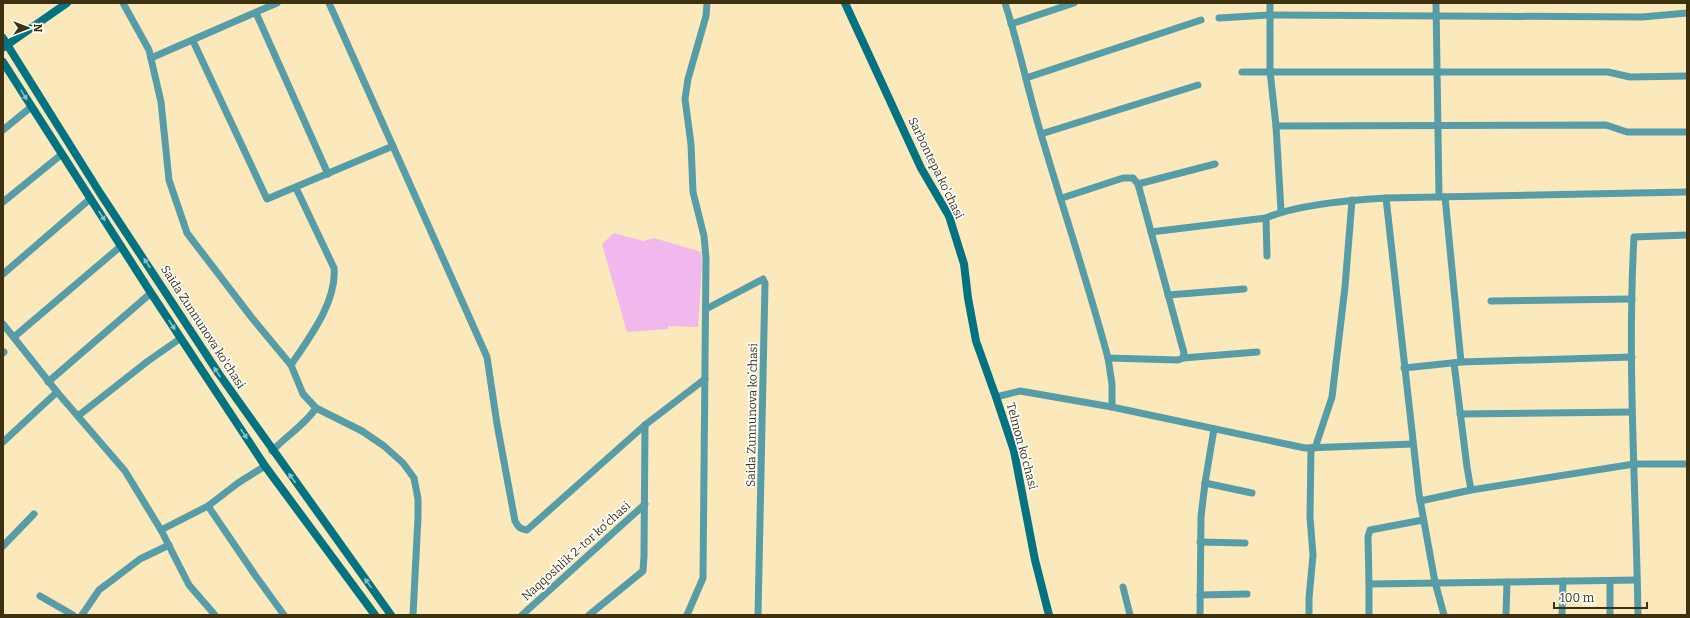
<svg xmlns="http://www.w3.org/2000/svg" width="1690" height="618" font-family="Bitter,serif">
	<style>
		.green { fill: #f1b8ed }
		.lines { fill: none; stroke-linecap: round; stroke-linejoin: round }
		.street { stroke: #579da8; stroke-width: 7 }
		.secondary { stroke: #037381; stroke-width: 8 }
		.oneway { fill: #8ec0c6 }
		.labels { text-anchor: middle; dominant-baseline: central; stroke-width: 3.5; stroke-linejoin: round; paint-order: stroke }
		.street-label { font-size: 12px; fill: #3d310f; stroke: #fff }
	</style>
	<rect width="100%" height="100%" fill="#fbe9bb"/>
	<!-- green -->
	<polygon class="green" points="614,233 643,241 654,238 701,252 702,265 698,327 668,326 668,329 627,332 602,244"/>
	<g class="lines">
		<!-- street -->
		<g class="street">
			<polyline points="123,3 149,50 161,102 169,180 187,233 252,318 291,365 303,394 316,408 362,431 384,446 403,463 414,478 418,499 418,517 413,615"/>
			<path d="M 329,3 L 487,357 L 497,424 L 515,521 C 518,527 520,529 527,530 L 645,425 L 705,379"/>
			<path d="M 1005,3 C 1019,46 1028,91 1041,134 C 1063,209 1088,283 1108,358 L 1112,384 L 1112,407"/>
			<polyline points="1270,3 1270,71 1276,126 1281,211"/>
			<polyline points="1436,3 1439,197"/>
			<polyline points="256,13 328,174"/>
			<polyline points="1219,18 1269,15 1642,17 1687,13"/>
			<polyline points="1011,24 1074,3"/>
			<polyline points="193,41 267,199 393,146"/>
			<polyline points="151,58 277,3"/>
			<polyline points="1242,72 1608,72 1630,77 1687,76"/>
			<polyline points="1026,78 1201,20"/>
			<polyline points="1276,126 1606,125 1627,132 1687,132"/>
			<polyline points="3,130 31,107"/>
			<polyline points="1041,134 1198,85"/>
			<polyline points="1138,184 1215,164"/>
			<polyline points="1445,197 1461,362"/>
			<polyline points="1062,198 1123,178 1133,178 1138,184 1184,353 1183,358 1178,360 1108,358"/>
			<polyline points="1386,198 1419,494 1435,582 1444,615"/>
			<polyline points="3,202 62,154"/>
			<polyline points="1266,218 1267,256"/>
			<path d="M 1151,232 L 1266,218 C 1298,204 1351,200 1386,198 L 1687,192"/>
			<polyline points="3,274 90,199"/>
			<polyline points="1168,295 1244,289"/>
			<polyline points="1491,301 1632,299"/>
			<polyline points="706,309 763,279 765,283 758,615"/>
			<polyline points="3,324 57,392 125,471 161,530 189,585 215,615"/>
			<polyline points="14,337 121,246"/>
			<polyline points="3,353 4,352"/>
			<polyline points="1183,358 1257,352"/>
			<polyline points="1454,363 1467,467 1471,490"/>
			<path d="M 291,365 C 309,338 337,302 334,268 L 296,188"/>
			<polyline points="1404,368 1461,362 1632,357"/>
			<polyline points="48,382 151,293"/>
			<polyline points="996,397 1020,391 1112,407 1305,448 1413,444"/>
			<polyline points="1460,414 1632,412"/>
			<polyline points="78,416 148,361 181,338"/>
			<polyline points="3,442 57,392"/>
			<polyline points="1315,448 1332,397 1345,287 1352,200"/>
			<path d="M 272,451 C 286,436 305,425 316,408"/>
			<polyline points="1205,483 1252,493"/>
			<polyline points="1420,501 1471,490 1634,464 1687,464"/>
			<polyline points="208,506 255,575 284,615"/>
			<polyline points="161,530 208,506 238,483 265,466"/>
			<polyline points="1200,542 1245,543"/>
			<polyline points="3,546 34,514"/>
			<polyline points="1369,584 1368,537 1370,530 1423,520"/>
			<polyline points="1123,587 1130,615"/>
			<polyline points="1200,595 1247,594"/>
			<polyline points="40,596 73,615"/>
			<polyline points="82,615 99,590 111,581 140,559 169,545"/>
			<polyline points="522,615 645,504"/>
			<polyline points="589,615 643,571 644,556 645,425"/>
			<polyline points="687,615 703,578 706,258 704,236 693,192 691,144 685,99 688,79 706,16 707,3"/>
			<polyline points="1200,615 1201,517 1205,483 1214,429"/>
			<polyline points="1309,615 1309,598 1313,555 1310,517 1311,448"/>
			<polyline points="1369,615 1369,584 1637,580"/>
			<polyline points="1506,615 1507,582"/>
			<polyline points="1562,615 1563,581"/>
			<polyline points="1610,615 1610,581"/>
			<path d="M 1638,615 C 1636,489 1627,363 1634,237 L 1687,235"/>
		</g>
		<!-- secondary -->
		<g class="secondary">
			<polyline points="845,3 921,168 949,216 964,264 968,298 976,341 996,397 1014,451 1035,560 1049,615"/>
			<polyline points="3,38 100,193 219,374 391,615"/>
			<polyline points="4,47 67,3"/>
			<polyline points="3,62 151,293 265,466 375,615"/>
		</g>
	</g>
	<!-- one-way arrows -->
	<defs><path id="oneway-solid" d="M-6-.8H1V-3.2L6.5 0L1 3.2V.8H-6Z"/></defs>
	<g class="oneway">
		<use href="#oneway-solid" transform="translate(24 95) rotate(58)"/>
		<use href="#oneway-solid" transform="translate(102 216) rotate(56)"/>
		<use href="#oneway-solid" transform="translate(147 263) rotate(-123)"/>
		<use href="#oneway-solid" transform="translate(172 325) rotate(57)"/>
		<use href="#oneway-solid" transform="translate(217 372) rotate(-124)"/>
		<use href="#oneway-solid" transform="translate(244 434) rotate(57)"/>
		<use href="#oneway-solid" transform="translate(292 478) rotate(-126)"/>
		<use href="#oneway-solid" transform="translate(368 583) rotate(-126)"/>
	</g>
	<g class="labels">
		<!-- street labels -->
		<g class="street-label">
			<text transform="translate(936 168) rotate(64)">Sarbontepa ko'chasi</text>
			<text transform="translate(203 327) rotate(57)">Saida Zunnunova ko'chasi</text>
			<text transform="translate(752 415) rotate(-89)">Saida Zunnunova koʻchasi</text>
			<text transform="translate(1022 446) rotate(75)">Telmon koʻchasi</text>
			<text transform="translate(576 551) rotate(-42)">Naqqoshlik 2-tor koʻchasi</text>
		</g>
	</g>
	<!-- border -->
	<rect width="1690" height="618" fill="none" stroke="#3d310f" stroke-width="8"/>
	<!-- north arrow -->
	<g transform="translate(28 28) rotate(90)" stroke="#ffffff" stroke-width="3" paint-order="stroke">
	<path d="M0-3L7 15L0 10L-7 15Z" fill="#3d310f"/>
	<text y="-6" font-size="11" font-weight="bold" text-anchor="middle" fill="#3d310f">N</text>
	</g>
	<!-- scale -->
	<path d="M1554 602v6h93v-6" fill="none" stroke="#3d310f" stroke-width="2"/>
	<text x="1560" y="602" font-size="12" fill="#3d310f" stroke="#ffffff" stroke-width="3" paint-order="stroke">100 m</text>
</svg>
